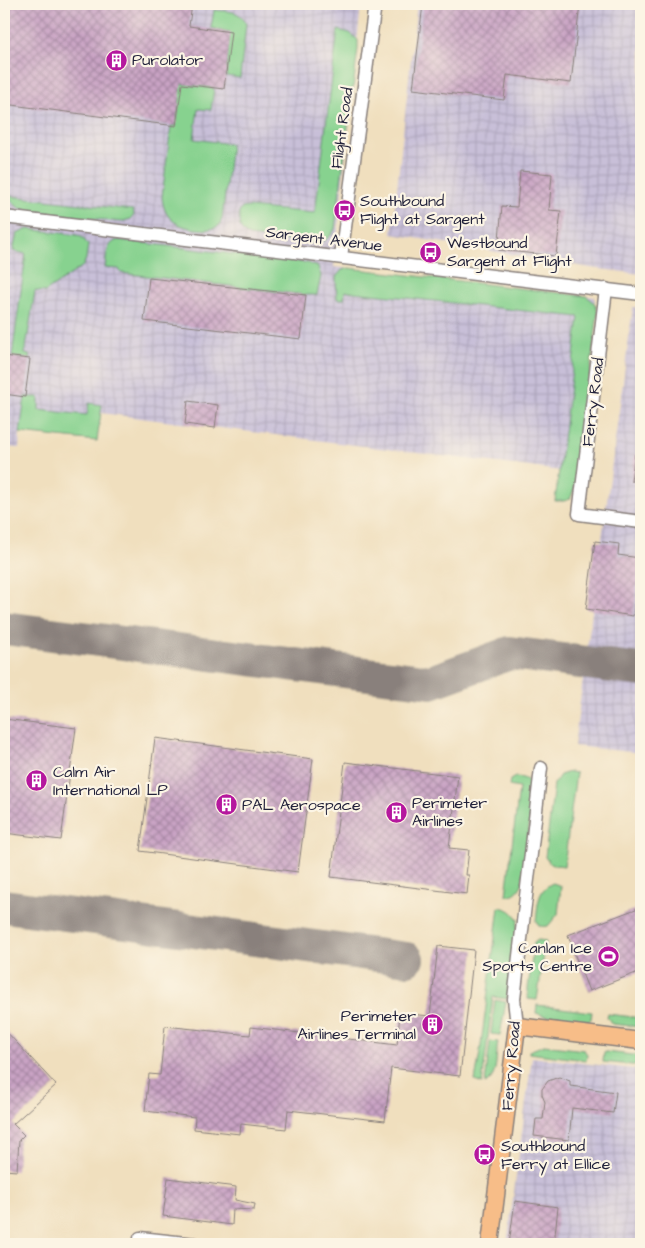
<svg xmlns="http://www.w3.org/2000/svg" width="645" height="1248" font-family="'Architects Daughter',sans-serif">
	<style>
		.industrial { fill: url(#industrial-grid) }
		.green { fill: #87d28f; stroke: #547a65 }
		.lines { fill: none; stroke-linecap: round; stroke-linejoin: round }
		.taxiway { stroke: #89807c; stroke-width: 34 }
		.building { fill: url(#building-cross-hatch) }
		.minor-casing { stroke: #89807c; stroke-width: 15 }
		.major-casing { stroke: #89807c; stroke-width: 19 }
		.minor { stroke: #fff; stroke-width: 12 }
		.major { stroke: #f7bd88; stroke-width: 16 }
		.labels { text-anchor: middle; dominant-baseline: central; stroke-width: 4.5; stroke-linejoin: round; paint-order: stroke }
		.poi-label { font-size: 16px; fill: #22223b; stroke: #fcf5e5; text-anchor: start }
		.street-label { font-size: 16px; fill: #22223b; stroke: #fcf5e5 }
	</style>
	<defs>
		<pattern id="industrial-grid" width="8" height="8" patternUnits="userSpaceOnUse" patternTransform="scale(1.25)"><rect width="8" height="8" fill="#c8bfd8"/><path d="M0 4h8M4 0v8" fill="none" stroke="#aca4ba"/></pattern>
		<pattern id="building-cross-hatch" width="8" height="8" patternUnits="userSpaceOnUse" patternTransform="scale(1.25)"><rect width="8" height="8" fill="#c9a3c4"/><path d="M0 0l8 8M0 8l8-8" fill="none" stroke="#a384a0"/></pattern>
	</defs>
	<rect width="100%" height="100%" fill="#fcf5e5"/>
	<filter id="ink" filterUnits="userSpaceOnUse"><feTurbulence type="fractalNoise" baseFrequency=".02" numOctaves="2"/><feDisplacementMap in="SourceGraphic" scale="10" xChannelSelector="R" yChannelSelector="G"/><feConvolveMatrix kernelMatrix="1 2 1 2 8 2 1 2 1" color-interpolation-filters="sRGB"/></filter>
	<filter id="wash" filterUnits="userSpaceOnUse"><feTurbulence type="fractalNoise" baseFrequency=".0096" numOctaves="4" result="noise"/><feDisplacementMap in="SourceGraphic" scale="20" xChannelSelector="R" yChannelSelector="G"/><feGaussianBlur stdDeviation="1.12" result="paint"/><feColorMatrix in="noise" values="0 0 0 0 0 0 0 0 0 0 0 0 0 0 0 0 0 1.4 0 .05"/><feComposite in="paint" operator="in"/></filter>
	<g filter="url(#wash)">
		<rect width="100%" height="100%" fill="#f0dfbe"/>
		<!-- industrial -->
		<g class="industrial">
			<polygon points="4,4 361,4 334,267 595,297 577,473 101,413 97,441 20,433 19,448 4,447"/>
			<polygon points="417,4 641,4 641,274 591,268 392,234"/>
			<polygon points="633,307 641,308 641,753 574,746"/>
			<polygon points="532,1057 641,1070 641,1244 507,1244"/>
		</g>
		<!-- green -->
		<g class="green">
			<path d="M 214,10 C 228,12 240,9 246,24 L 240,78 L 226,76 L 230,32 L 211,28 Z"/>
			<path d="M 338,30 L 350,33 L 358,40 L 358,49 L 335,229 C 329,239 325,241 315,244 L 249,236 C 239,231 239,224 239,213 L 242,208 L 248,207 L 315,213 Z"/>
			<path d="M 182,84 L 214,88 L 211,110 L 198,109 L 194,139 L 231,144 L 222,219 L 219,226 C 211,230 205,230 196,229 C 176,226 164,219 162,197 L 171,126 L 176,126 Z"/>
			<polygon points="10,196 133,210 134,215 131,219 120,222 28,210 19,208 9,199"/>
			<polygon points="28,229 77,235 83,238 88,245 86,259 83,266 45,292 35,291 25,354 29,355 30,359 12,357 26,254 13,251 17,234"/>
			<path d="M 118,240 L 308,263 L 318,267 L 321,276 L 317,295 L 306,295 L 121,273 L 119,269 L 105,268 C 107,257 105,244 118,240 Z"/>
			<path d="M 349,268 L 586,296 C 594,301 596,304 598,313 L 575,488 L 570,499 L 564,501 L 555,501 L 579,317 L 345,291 L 344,299 L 337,299 L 336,277 L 342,270 Z"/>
			<polygon points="25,397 39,397 39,410 87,415 89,403 102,405 97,441 20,433"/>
			<polygon points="570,772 576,773 564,866 550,864 545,857 554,784 560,775"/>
			<path d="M 515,777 C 524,777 529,780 534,787 L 522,884 C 519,891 514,896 506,895 L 519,788 L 509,786 L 510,780 Z"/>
			<path d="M 553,883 L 561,886 L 558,914 L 548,926 C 542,927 539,927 536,921 C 538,906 537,889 553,883 Z"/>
			<path d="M 499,907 C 509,909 513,911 518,920 L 507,999 L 493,997 L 482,1084 L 475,1081 L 480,1052 Z"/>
			<polygon points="538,940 546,941 537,1000 528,999 528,988 534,943"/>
			<polygon points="495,1000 506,1002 500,1035 491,1034"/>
			<polygon points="537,1005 592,1012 591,1019 589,1021 545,1016 536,1013"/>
			<polygon points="608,1014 641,1018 641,1027 612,1024 607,1017"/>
			<path d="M 490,1041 L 498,1042 C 495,1056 499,1077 485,1084 Z"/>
			<polygon points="544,1045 584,1050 587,1054 586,1060 529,1053 529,1051"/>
			<polygon points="606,1052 641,1056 641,1066 603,1062 604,1053"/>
		</g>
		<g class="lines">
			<!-- taxiway -->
			<g class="taxiway">
				<polyline points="4,628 431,682 510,653 641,670"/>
				<polyline points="4,906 407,959"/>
			</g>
		</g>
		<g id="blocks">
			<!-- building -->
			<g class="building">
				<polygon points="9,4 192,4 189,26 231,32 224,89 182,84 176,126 4,104 4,43"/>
				<polygon points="423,4 580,4 571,83 507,75 504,100 413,89"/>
				<polygon points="520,171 552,174 549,210 561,211 556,256 498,250 502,206 517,207"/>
				<polygon points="149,278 306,295 301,339 144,321"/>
				<polygon points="4,356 30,359 25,397 4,394"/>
				<polygon points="188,401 218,405 215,428 185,424"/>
				<polygon points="635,454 641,454 641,482 631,481"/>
				<polygon points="595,541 619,544 618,555 640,558 633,616 586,609"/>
				<polygon points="4,719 76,728 61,840 4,833"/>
				<polygon points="155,738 313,759 298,872 140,851"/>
				<polygon points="345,762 458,776 449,848 469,850 466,875 469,875 467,894 331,877"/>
				<polygon points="641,907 641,971 589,991 570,943 571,943 568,935"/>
				<polygon points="438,946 474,950 460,1076 391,1068 385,1121 288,1110 286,1129 241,1124 240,1134 194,1129 195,1117 145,1111 149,1074 160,1075 165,1026 250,1035 251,1027 397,1045 400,1013 430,1016"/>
				<polygon points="4,1029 56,1085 13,1124 24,1135 19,1140 17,1171 4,1170"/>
				<polygon points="559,1077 570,1081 570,1086 616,1092 613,1113 572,1108 569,1140 534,1136 536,1119 543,1119 545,1102 542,1095 542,1089 548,1081"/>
				<polygon points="168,1178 236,1187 235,1200 255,1204 254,1210 233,1209 232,1225 163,1216"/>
				<polygon points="515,1201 558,1207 554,1244 509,1244"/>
			</g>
		</g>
	</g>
	<g filter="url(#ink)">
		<use href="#blocks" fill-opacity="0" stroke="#89807c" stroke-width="1"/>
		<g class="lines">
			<defs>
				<g id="minor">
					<polyline points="4,217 641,294"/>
					<polyline points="341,257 375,4"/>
					<polyline points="606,289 579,514 641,522"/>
					<polyline points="517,1026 514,999 541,768"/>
					<polyline points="140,1238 195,1244"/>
				</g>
				<polyline id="major" points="490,1244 517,1026 641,1041"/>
			</defs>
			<!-- minor casing -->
			<use href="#minor" class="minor-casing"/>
			<!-- major casing -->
			<use href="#major" class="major-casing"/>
			<!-- minor -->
			<use href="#minor" class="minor"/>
			<!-- major -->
			<use href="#major" class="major"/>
		</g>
	</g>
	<!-- icons -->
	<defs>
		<symbol id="building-disc" viewBox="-11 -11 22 22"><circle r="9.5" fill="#b5179e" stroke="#fcf5e5"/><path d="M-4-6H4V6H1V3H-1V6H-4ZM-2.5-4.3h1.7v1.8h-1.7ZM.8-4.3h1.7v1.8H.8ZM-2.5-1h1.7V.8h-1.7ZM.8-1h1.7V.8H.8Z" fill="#fff"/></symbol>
		<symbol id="bus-disc" viewBox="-11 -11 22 22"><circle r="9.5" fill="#b5179e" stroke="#fcf5e5"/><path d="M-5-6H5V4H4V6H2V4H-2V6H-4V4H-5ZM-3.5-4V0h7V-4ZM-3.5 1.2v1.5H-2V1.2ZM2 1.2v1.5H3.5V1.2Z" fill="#fff"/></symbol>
		<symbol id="stadium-disc" viewBox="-11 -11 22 22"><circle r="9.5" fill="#b5179e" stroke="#fcf5e5"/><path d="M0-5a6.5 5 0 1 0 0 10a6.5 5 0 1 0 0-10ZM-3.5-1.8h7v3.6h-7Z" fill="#fff"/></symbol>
	</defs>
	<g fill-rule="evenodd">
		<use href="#building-disc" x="104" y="48" width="25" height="25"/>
		<use href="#bus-disc" x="332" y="198" width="25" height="25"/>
		<use href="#bus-disc" x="418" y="240" width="25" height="25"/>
		<use href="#building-disc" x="24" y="768" width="25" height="25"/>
		<use href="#building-disc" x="214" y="792" width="25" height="25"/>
		<use href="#building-disc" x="384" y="800" width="25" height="25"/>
		<use href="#stadium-disc" x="596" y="944" width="25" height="25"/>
		<use href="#building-disc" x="420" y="1012" width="25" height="25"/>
		<use href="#bus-disc" x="472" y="1142" width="25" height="25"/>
	</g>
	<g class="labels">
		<!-- poi labels -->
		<g class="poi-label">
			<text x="132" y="60">Purolator</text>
			<text x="360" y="201">Southbound<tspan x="360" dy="18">Flight at Sargent</tspan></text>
			<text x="447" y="243">Westbound<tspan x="447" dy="18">Sargent at Flight</tspan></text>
			<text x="53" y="772">Calm Air<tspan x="53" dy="18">International LP</tspan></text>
			<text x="412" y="803">Perimeter<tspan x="412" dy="18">Airlines</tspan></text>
			<text x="242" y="805">PAL Aerospace</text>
			<text x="592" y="948" text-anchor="end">Canlan Ice<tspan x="592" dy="18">Sports Centre</tspan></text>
			<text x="416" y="1016" text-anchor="end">Perimeter<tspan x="416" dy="18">Airlines Terminal</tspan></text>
			<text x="501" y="1146">Southbound<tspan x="501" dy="18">Ferry at Ellice</tspan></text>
		</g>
		<!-- street labels -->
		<g class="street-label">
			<text transform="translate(342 128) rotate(-82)">Flight Road</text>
			<text transform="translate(324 239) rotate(7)">Sargent Avenue</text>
			<text transform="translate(593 402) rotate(-83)">Ferry Road</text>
			<text transform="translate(511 1066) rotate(-85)">Ferry Road</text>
		</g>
	</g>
	<!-- margin -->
	<rect width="645" height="1248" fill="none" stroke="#fcf5e5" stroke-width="20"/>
</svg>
